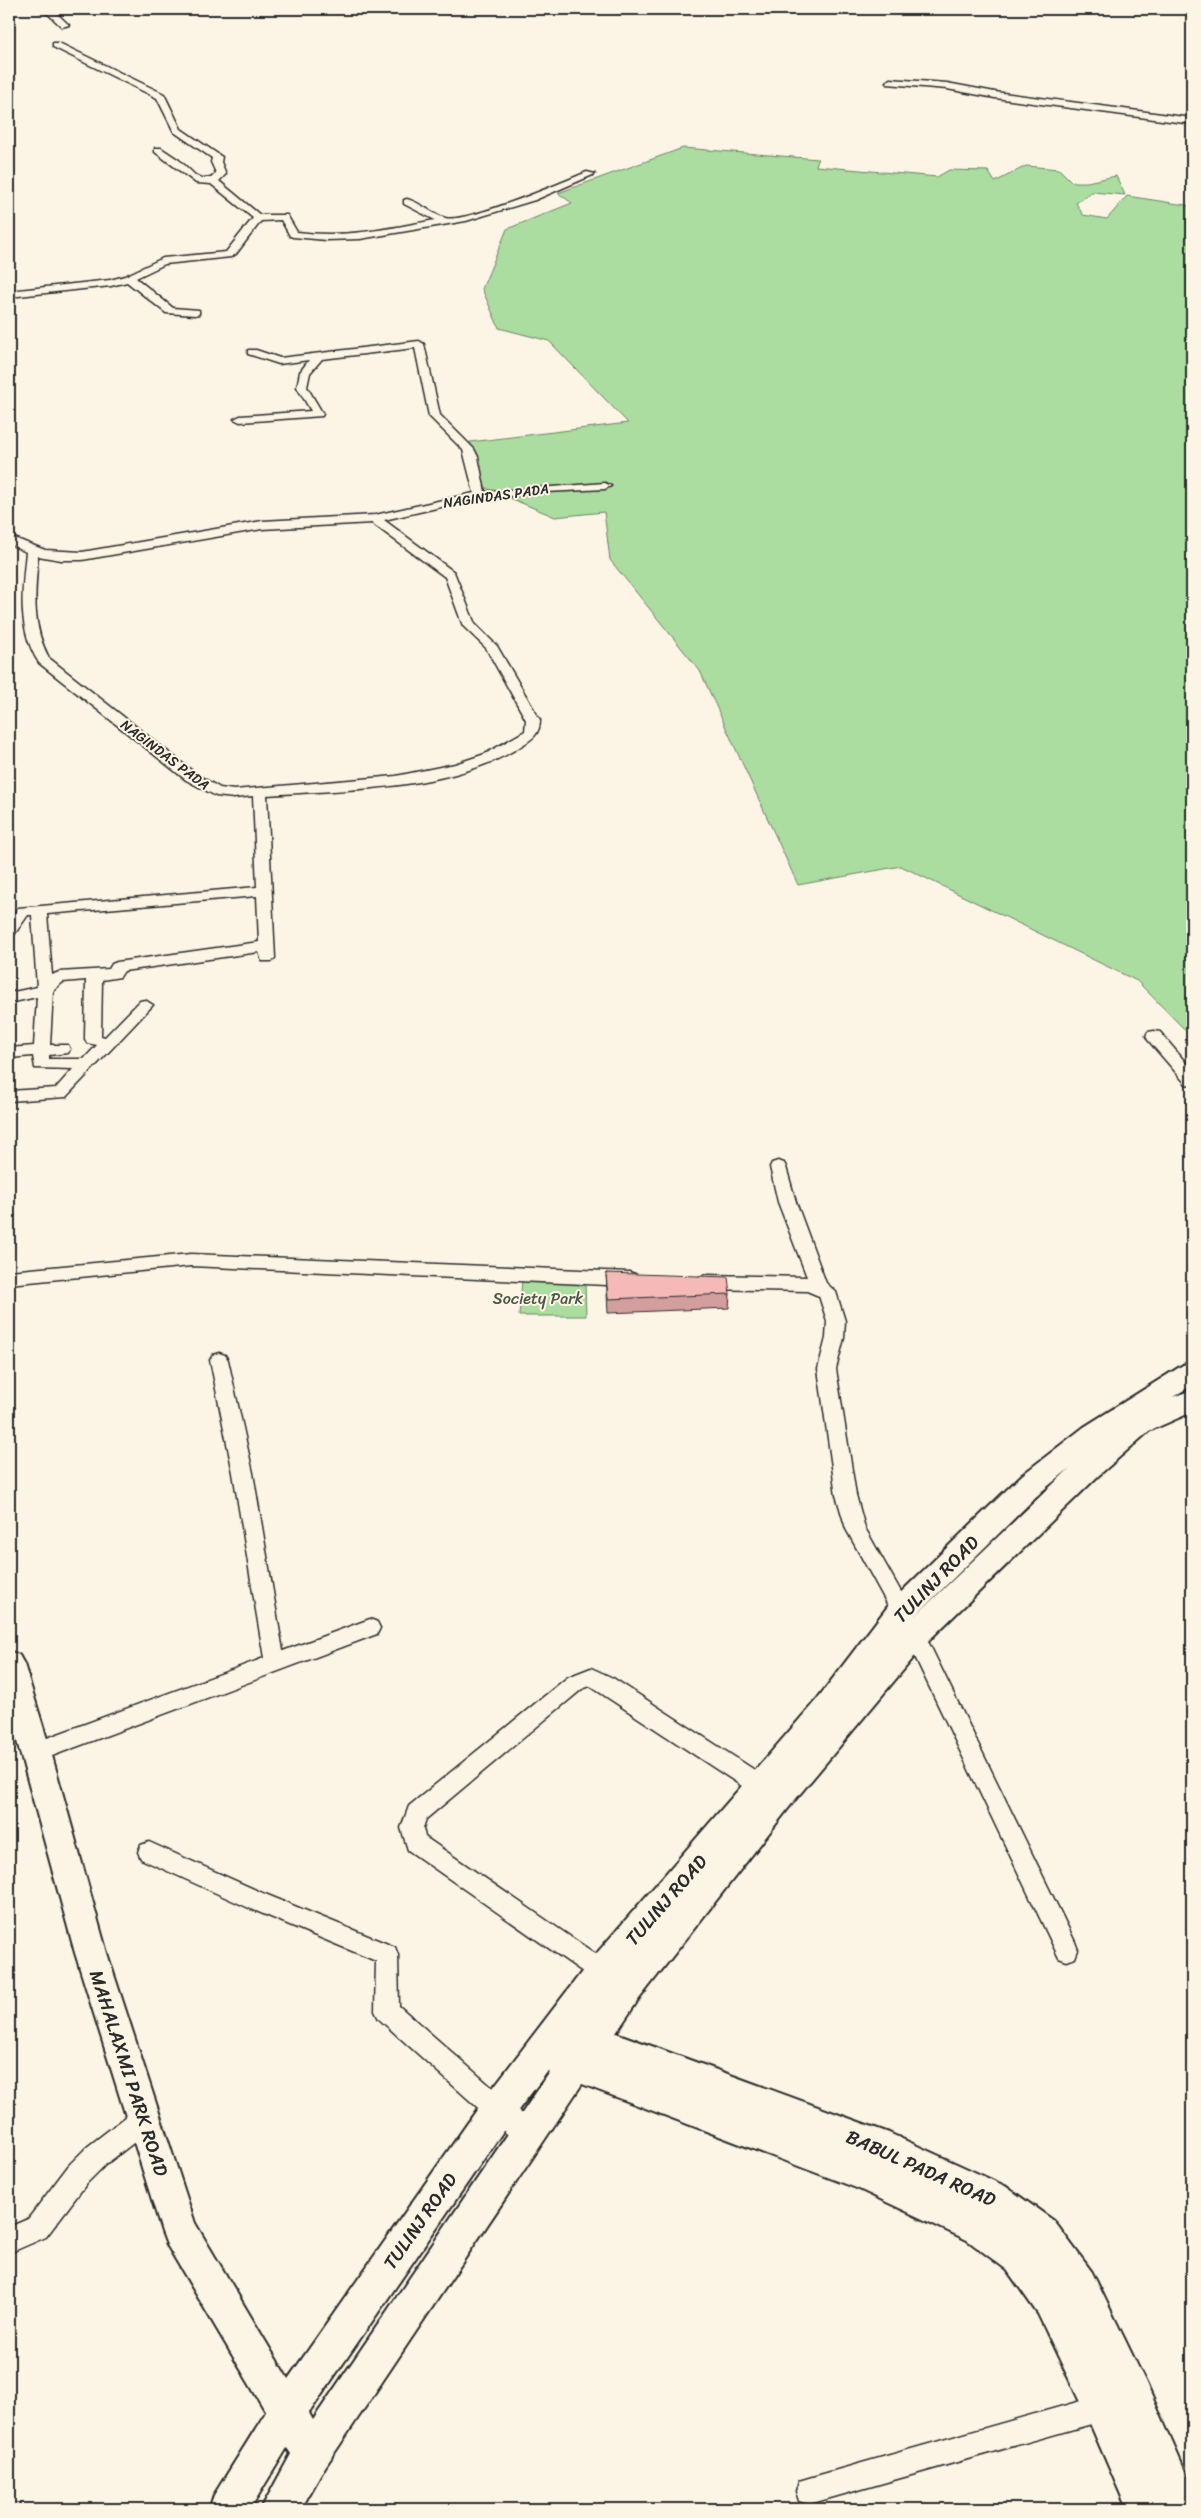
<svg xmlns="http://www.w3.org/2000/svg" width="1201" height="2518" font-family="Sriracha,sans-serif">
	<style>
		.green { fill: #aadd9f; stroke: #6a8465 }
		.lines { fill: none; stroke-linecap: round; stroke-linejoin: round }
		.street-casing { stroke: #2b2b2b; stroke-width: 3 }
		.secondary-casing { stroke: #2b2b2b; stroke-width: 4 }
		.street { fill: #fcf5e5; fill-rule: evenodd }
		.secondary { fill: #fcf5e5; fill-rule: evenodd }
		.wall { fill: #d39f9e; stroke: #2b2b2b }
		.building { fill: #f5b9b8; stroke: #2b2b2b }
		.labels { text-anchor: middle; dominant-baseline: central; stroke-width: 4; stroke-linejoin: round; paint-order: stroke }
		.far-street-label { font-size: 14px; fill: #2b2b2b; stroke: #fcf5e5 }
		.park-label { font-size: 16px; fill: #4b5848; stroke: #fcf5e5 }
		.near-street-label { font-size: 19px; fill: #2b2b2b; stroke: #fcf5e5 }
	</style>
	<rect width="100%" height="100%" fill="#fcf5e5"/>
	<filter id="ink" filterUnits="userSpaceOnUse"><feTurbulence type="fractalNoise" baseFrequency=".02" numOctaves="2"/><feDisplacementMap in="SourceGraphic" scale="10" xChannelSelector="R" yChannelSelector="G"/><feConvolveMatrix kernelMatrix="1 2 1 2 8 2 1 2 1" color-interpolation-filters="sRGB"/></filter>
	<g filter="url(#ink)">
		<!-- green -->
		<g class="green">
			<polygon points="683,148 818,159 816,166 937,177 949,170 988,171 995,182 1026,166 1059,169 1072,182 1087,182 1116,176 1125,195 1092,192 1076,203 1083,215 1107,219 1127,196 1192,206 1192,1037 1137,981 901,866 798,885 700,671 610,560 604,512 555,517 486,488 470,442 628,423 549,341 499,328 482,289 507,229 572,203 558,193"/>
			<polygon points="522,1280 585,1284 586,1316 519,1316"/>
		</g>
		<g class="lines">
			<defs>
				<g id="street">
					<polygon points="32,9 52,9 69,25 62,27 47,13"/>
					<path d="M 53,43 L 59,43 L 164,94 L 181,129 L 222,157 L 221,162 L 226,174 L 219,181 L 260,215 L 287,215 L 297,232 C 345,238 388,229 435,220 L 404,204 L 404,200 L 407,199 C 421,203 432,214 445,218 C 466,224 563,182 587,172 L 595,174 L 535,200 L 466,221 L 360,239 L 326,240 L 293,237 L 290,236 L 281,220 L 261,221 L 236,254 L 231,257 L 165,264 L 136,278 L 173,308 L 199,310 L 199,314 L 195,315 L 166,313 L 127,282 L 111,286 L 9,297 L 9,291 L 110,280 L 125,276 L 163,258 L 226,252 L 253,218 L 211,184 L 196,183 L 155,152 L 155,148 L 161,148 L 179,160 L 195,175 L 201,178 L 211,178 L 216,173 L 211,162 L 212,158 L 174,132 L 157,98 L 53,47 Z"/>
					<polygon points="890,79 947,83 995,92 1192,118 1192,124 995,98 947,89 887,84 886,82"/>
					<path d="M 419,341 L 424,344 L 440,415 L 474,449 L 478,457 L 485,492 L 605,483 L 611,486 L 605,489 L 546,492 L 472,500 L 384,520 L 454,572 L 475,624 L 497,646 L 540,720 C 540,736 530,740 518,748 C 448,791 347,789 267,795 L 275,958 L 272,961 L 262,961 L 259,952 L 124,971 L 120,977 L 102,980 L 101,1036 L 105,1037 L 140,1001 L 145,1000 L 153,1005 L 66,1097 L 9,1101 L 9,1091 L 56,1088 L 73,1069 L 35,1068 L 33,1056 L 9,1058 L 9,1048 L 34,1046 L 37,997 L 9,1003 L 9,993 L 37,987 L 32,915 L 28,915 L 14,935 L 9,937 L 9,921 L 18,908 L 257,887 L 253,796 L 234,798 L 216,796 L 186,780 L 39,663 C 17,629 22,590 26,552 L 9,544 L 9,536 L 45,550 L 82,552 L 262,521 L 375,515 L 474,493 L 463,450 L 429,416 L 415,348 L 322,359 L 310,373 L 307,387 L 323,414 L 322,416 L 240,422 L 234,419 L 240,416 L 311,411 L 297,387 L 300,372 L 309,360 L 279,364 L 248,354 L 248,350 L 256,350 L 280,358 ZM 372,523 L 445,577 L 463,626 L 486,648 L 526,720 L 525,731 L 485,754 L 455,764 L 396,776 L 234,790 L 220,788 L 196,774 L 49,658 C 31,624 35,592 38,556 L 61,560 L 82,560 L 262,529 ZM 257,896 L 259,942 L 117,962 L 112,964 L 109,969 L 59,972 L 52,975 L 47,914 ZM 86,980 L 85,1039 L 87,1043 L 97,1045 L 84,1059 L 49,1059 L 49,1055 L 68,1053 L 70,1049 L 68,1045 L 50,1045 L 53,991 L 63,982 Z"/>
					<polygon points="1154,1031 1160,1032 1192,1070 1192,1085 1186,1084 1148,1040 1146,1036 1148,1032"/>
					<polygon points="778,1161 784,1163 786,1167 796,1202 826,1283 836,1292 845,1321 844,1338 836,1369 856,1495 865,1528 922,1629 1075,1942 1078,1950 1075,1958 1067,1961 1059,1958 907,1640 846,1529 836,1495 818,1369 826,1338 827,1321 819,1296 807,1291 705,1289 699,1287 696,1282 699,1277 705,1275 807,1277 778,1202 770,1167 772,1163"/>
					<polygon points="191,1254 629,1272 635,1274 638,1279 635,1284 629,1286 191,1266 9,1284 9,1271"/>
					<polygon points="219,1353 225,1355 228,1360 253,1473 283,1651 370,1619 377,1622 380,1628 377,1634 44,1759 36,1761 28,1759 25,1752 28,1745 264,1658 233,1473 210,1360 213,1355"/>
					<polygon points="591,1668 613,1678 770,1780 773,1787 770,1794 762,1797 754,1794 590,1686 582,1689 426,1819 423,1828 425,1837 616,1968 620,1976 616,1984 608,1987 600,1984 408,1850 401,1828 409,1806 568,1677"/>
					<polygon points="149,1842 265,1894 395,1947 398,1955 399,2006 535,2125 538,2134 535,2143 526,2146 517,2143 379,2019 375,2011 376,1961 249,1908 141,1859 138,1852 141,1845"/>
					<polygon points="145,2106 154,2109 157,2118 154,2127 105,2165 87,2183 46,2237 14,2251 9,2249 9,2225 14,2225 28,2219 69,2165 87,2147 136,2109"/>
					<polygon points="1102,2395 1111,2399 1115,2408 1111,2417 1102,2421 809,2504 799,2501 796,2491 799,2481 809,2478"/>
				</g>
				<path id="secondary" d="M 1192,1362 L 1192,1385 L 1173,1397 L 1192,1390 L 1192,1412 L 1149,1431 L 1098,1476 L 925,1644 L 794,1801 L 639,1999 L 616,2033 L 889,2133 L 1005,2186 L 1054,2221 L 1092,2272 L 1146,2383 L 1192,2487 L 1192,2509 L 1127,2509 L 1089,2421 L 1038,2314 L 1007,2270 L 967,2240 L 859,2189 L 582,2084 L 325,2467 L 301,2509 L 261,2509 L 291,2454 L 287,2448 L 250,2509 L 209,2509 L 214,2495 L 266,2412 L 167,2245 L 162,2232 L 75,1953 L 9,1712 L 9,1651 L 19,1655 L 24,1664 L 51,1752 L 107,1953 L 195,2223 L 288,2379 L 486,2097 L 590,1961 L 818,1698 L 892,1601 L 1022,1475 L 1084,1427 L 1183,1365 ZM 1070,1468 L 911,1620 L 1042,1491 ZM 548,2071 L 550,2072 L 313,2420 L 309,2413 L 510,2121 Z"/>
			</defs>
			<!-- street casing -->
			<use href="#street" class="street-casing"/>
			<!-- secondary casing -->
			<use href="#secondary" class="secondary-casing"/>
			<!-- street -->
			<use href="#street" class="street"/>
			<!-- secondary -->
			<use href="#secondary" class="secondary"/>
		</g>
		<!-- wall -->
		<polygon class="wall" points="606,1273 730,1294 729,1308 608,1313"/>
		<!-- building -->
		<polygon class="building" points="606,1273 728,1277 730,1294 608,1299"/>
	</g>
	<g class="labels">
		<!-- far-street labels -->
		<g class="far-street-label">
			<text transform="translate(496 496) rotate(-8)">NAGINDAS PADA</text>
			<text transform="translate(165 755) rotate(37)">NAGINDAS PADA</text>
		</g>
		<!-- park labels -->
		<g class="park-label">
			<text x="538" y="1298">Society Park</text>
		</g>
		<!-- near-street labels -->
		<g class="near-street-label">
			<text transform="translate(936 1579) rotate(-46)">TULINJ ROAD</text>
			<text transform="translate(666 1900) rotate(-49)">TULINJ ROAD</text>
			<text transform="translate(129 2073) rotate(72)">MAHALAXMI PARK ROAD</text>
			<text transform="translate(921 2168) rotate(24)">BABUL PADA ROAD</text>
			<text transform="translate(420 2221) rotate(-55)">TULINJ ROAD</text>
		</g>
	</g>
	<!-- margin -->
	<rect width="1201" height="2518" fill="none" stroke="#fcf5e5" stroke-width="30"/>
	<rect x="15" y="15" width="1171" height="2488" fill="none" stroke="#2b2b2b" stroke-width="2" filter="url(#ink)"/>
</svg>
